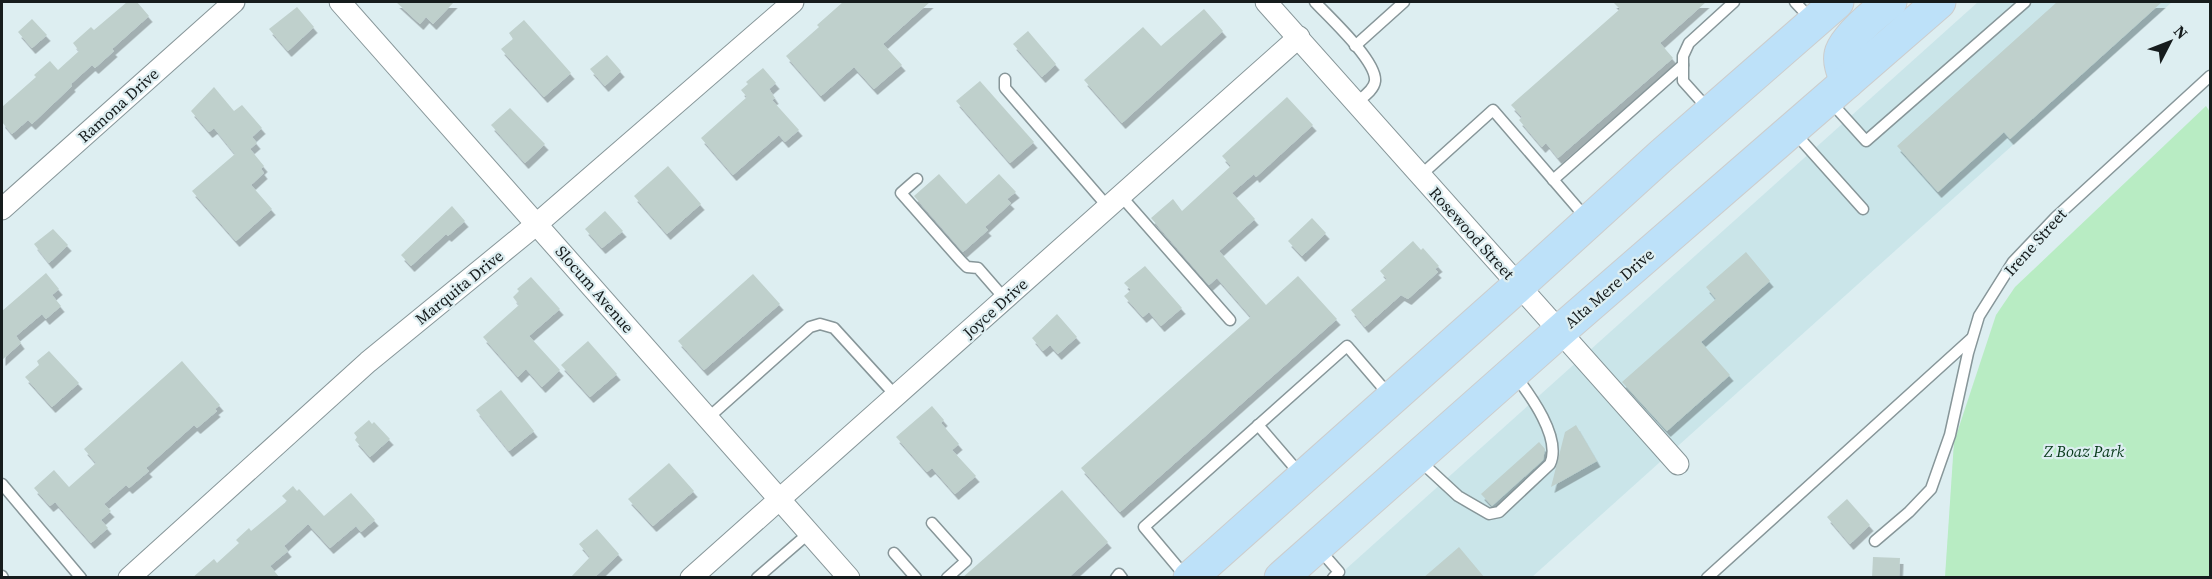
<svg xmlns="http://www.w3.org/2000/svg" width="2212" height="579" font-family="'Source Serif 4',serif">
	<style>
		.built { fill: #cae5e9 }
		.green { fill: #b8ecc3 }
		.building { fill: #bfd0cc; filter: url(#shadow) }
		.lines { fill: none; stroke-linecap: round; stroke-linejoin: round }
		.service-casing { stroke: #879699; stroke-width: 13 }
		.minor-casing { stroke: #879699; stroke-width: 23 }
		.primary-casing { stroke: #cccdcd; stroke-width: 35 }
		.service { stroke: #fff; stroke-width: 10 }
		.minor { stroke: #fff; stroke-width: 21 }
		.primary { stroke: #bde1f9; stroke-width: 33 }
		.labels { text-anchor: middle; dominant-baseline: central; stroke-width: 4.5; stroke-linejoin: round; paint-order: stroke }
		.street-label { font-size: 16px; fill: #161c1d; stroke: #ddeef1 }
		.park-label { font-size: 16px; font-style: italic; fill: #073919; stroke: #ddeef1 }
	</style>
	<defs>
		<filter id="shadow"><feDropShadow dx="3.5" dy="6" stdDeviation="0" flood-color="#0004"/></filter>
	</defs>
	<rect width="100%" height="100%" fill="#ddeef1"/>
	<!-- built -->
	<polygon class="built" points="1978,2 2172,2 1532,577 1336,578"/>
	<!-- green -->
	<polygon class="green" points="2206,106 2210,112 2210,577 1945,577 1954,442 1996,315 2015,287"/>
	<!-- building -->
	<g class="building">
		<polygon points="127,2 137,2 149,16 112,49 114,51 95,68 92,65 71,84 72,86 32,124 28,120 12,134 2,122 2,107 36,77 34,75 50,61 58,70 79,51 73,43 91,27 94,30"/>
		<polygon points="396,2 454,2 433,24 426,17 420,24"/>
		<polygon points="843,2 930,2 883,44 902,65 874,89 854,67 821,96 786,56 819,27 817,25"/>
		<polygon points="1613,2 1706,2 1660,43 1673,58 1558,158 1546,143 1542,147 1519,120 1522,117 1511,105 1620,9"/>
		<polygon points="2057,2 2162,2 2010,139 2004,132 1938,192 1897,146"/>
		<polygon points="297,7 314,27 288,51 269,29"/>
		<polygon points="1204,9 1223,31 1122,123 1084,80 1143,27 1161,46"/>
		<polygon points="32,19 47,35 32,48 18,32"/>
		<polygon points="524,20 571,73 544,97 501,49 513,39 509,33"/>
		<polygon points="1028,31 1056,64 1042,77 1013,44"/>
		<polygon points="607,55 621,71 605,86 590,69"/>
		<polygon points="763,68 776,83 769,89 775,98 772,100 799,130 785,142 779,135 733,175 701,138 747,97 741,90 748,84 746,82"/>
		<polygon points="980,81 1034,142 1010,163 956,101"/>
		<polygon points="214,87 234,111 242,105 262,128 252,137 257,143 250,149 264,166 261,169 264,173 251,185 272,209 236,241 192,191 235,154 214,128 209,132 191,111"/>
		<polygon points="1287,97 1313,125 1256,177 1254,174 1232,193 1255,219 1219,251 1266,305 1298,276 1337,319 1120,512 1081,468 1251,317 1217,278 1209,285 1151,218 1173,199 1182,211 1231,166 1222,156"/>
		<polygon points="510,108 545,144 525,163 491,125"/>
		<polygon points="668,166 701,204 667,234 634,196"/>
		<polygon points="939,174 966,204 999,174 1016,192 1007,199 1011,203 985,227 988,230 963,252 914,196"/>
		<polygon points="452,206 465,221 448,236 446,234 411,266 401,255"/>
		<polygon points="605,211 623,231 602,248 585,229"/>
		<polygon points="1312,218 1326,233 1302,256 1288,241"/>
		<polygon points="53,229 68,245 49,263 34,244"/>
		<polygon points="1413,241 1421,250 1423,248 1439,266 1435,269 1438,272 1408,299 1401,295 1365,327 1351,310 1387,279 1380,271"/>
		<polygon points="1746,252 1770,281 1701,342 1730,375 1667,431 1622,382 1716,299 1706,287"/>
		<polygon points="1145,266 1182,308 1161,326 1149,312 1143,317 1124,296 1131,290 1124,283"/>
		<polygon points="46,273 59,289 52,295 61,306 46,319 42,314 16,336 21,343 2,360 2,311"/>
		<polygon points="753,274 780,304 704,370 678,341"/>
		<polygon points="531,277 560,309 529,336 560,370 542,387 526,369 518,377 483,337 519,305 513,297 519,291 517,289"/>
		<polygon points="1057,314 1077,337 1058,354 1050,345 1043,351 1032,338"/>
		<polygon points="588,341 617,374 590,397 561,365"/>
		<polygon points="49,351 79,383 52,407 25,377 39,365 37,361"/>
		<polygon points="182,361 220,405 215,409 217,411 197,428 194,425 146,468 149,471 129,488 126,485 104,504 111,511 101,520 108,528 91,543 55,502 50,506 34,488 54,470 69,487 96,463 84,449"/>
		<polygon points="501,390 534,431 509,451 476,410"/>
		<polygon points="932,406 944,420 941,423 959,444 952,450 976,476 955,494 932,468 927,472 896,437"/>
		<polygon points="369,420 372,424 374,422 390,439 370,457 355,440 357,437 354,433"/>
		<polygon points="1576,425 1597,461 1551,487 1565,432"/>
		<polygon points="1539,442 1545,449 1543,460 1492,506 1481,494"/>
		<polygon points="669,463 694,491 653,526 628,499"/>
		<polygon points="293,486 297,491 299,489 324,516 351,493 375,520 361,532 356,526 330,548 308,524 284,546 288,551 270,566 280,578 192,578 214,559 217,563 239,543 236,540 249,528 251,531 287,501 282,496"/>
		<polygon points="1062,490 1108,542 1068,578 962,578"/>
		<polygon points="1847,499 1870,525 1850,544 1827,517"/>
		<polygon points="597,529 619,554 594,578 570,578 590,557 579,544"/>
		<polygon points="1459,547 1485,578 1423,578"/>
		<polygon points="1873,557 1900,558 1899,578 1872,578"/>
	</g>
	<g class="lines">
		<defs>
			<g id="service">
				<path d="M 1315,2 C 1329,17 1377,61 1375,81 C 1374,90 1363,97 1357,102"/>
				<polyline points="1795,2 1811,19"/>
				<polyline points="1355,46 1404,2"/>
				<polyline points="1005,79 1005,88 1108,207"/>
				<polyline points="1829,100 1866,141 2025,2"/>
				<polyline points="1709,110 1683,81 1683,56 1689,43 1734,2"/>
				<polyline points="1794,132 1863,209"/>
				<polyline points="1421,175 1493,110 1587,219"/>
				<polyline points="917,179 901,193 961,261 967,267 978,268 1005,299"/>
				<polyline points="1553,180 1683,65"/>
				<polyline points="1121,196 1230,320"/>
				<polyline points="708,418 810,327 820,324 834,328 896,396"/>
				<polyline points="1258,425 1301,475"/>
				<path d="M 1419,460 L 1458,496 L 1489,514 L 1499,512 L 1550,464 C 1562,438 1530,395 1515,375"/>
				<polyline points="2,484 81,578"/>
				<polyline points="932,523 966,561 947,578"/>
				<polyline points="1875,541 1909,512 1931,489 1950,435 1968,353 1979,316 2013,262 2056,217 2210,76"/>
				<polyline points="1319,549 1339,572 1333,578"/>
				<polyline points="894,553 916,578"/>
				<polyline points="2,576 3,578"/>
				<polyline points="1186,577 1144,527 1347,346 1390,396"/>
				<polyline points="757,578 809,533"/>
				<polyline points="1116,578 1119,574 1122,578"/>
				<polyline points="1707,578 1972,338"/>
			</g>
			<g id="minor">
				<polyline points="340,2 849,578"/>
				<polyline points="1266,2 1678,464"/>
				<polyline points="2,209 234,2"/>
				<polyline points="129,578 368,362 538,223 793,2"/>
				<polyline points="691,578 1299,37"/>
			</g>
			<g id="primary">
				<path d="M 1847,82 C 1844,74 1839,63 1841,54 C 1844,38 1877,12 1890,2"/>
				<polyline points="1190,578 1519,285 1662,155 1837,2"/>
				<polyline points="1281,578 1560,331 1939,2"/>
			</g>
		</defs>
		<!-- service casing -->
		<use href="#service" class="service-casing"/>
		<!-- minor casing -->
		<use href="#minor" class="minor-casing"/>
		<!-- primary casing -->
		<use href="#primary" class="primary-casing"/>
		<!-- service -->
		<use href="#service" class="service"/>
		<!-- minor -->
		<use href="#minor" class="minor"/>
		<!-- primary -->
		<use href="#primary" class="primary"/>
	</g>
	<g class="labels">
		<!-- street labels -->
		<g class="street-label">
			<text transform="translate(118 105) rotate(-42)">Ramona Drive</text>
			<text transform="translate(1472 233) rotate(48)">Rosewood Street</text>
			<text transform="translate(2035 242) rotate(-48)">Irene Street</text>
			<text transform="translate(459 287) rotate(-39)">Marquita Drive</text>
			<text transform="translate(1609 288) rotate(-41)">Alta Mere Drive</text>
			<text transform="translate(595 289) rotate(49)">Slocum Avenue</text>
			<text transform="translate(995 308) rotate(-42)">Joyce Drive</text>
		</g>
		<!-- park labels -->
		<g class="park-label">
			<text x="2084" y="451">Z Boaz Park</text>
		</g>
	</g>
	<!-- border -->
	<rect width="2212" height="579" fill="none" stroke="#161c1d" stroke-width="6"/>
	<!-- north arrow -->
	<g transform="translate(2170 42) rotate(48)" stroke="#ddeef1" stroke-width="4.5" paint-order="stroke">
	<path d="M0-4.5L10 22L0 15L-10 22Z" fill="#161c1d"/>
	<text y="-9" font-size="16" font-weight="bold" text-anchor="middle" fill="#161c1d">N</text>
	</g>
</svg>
